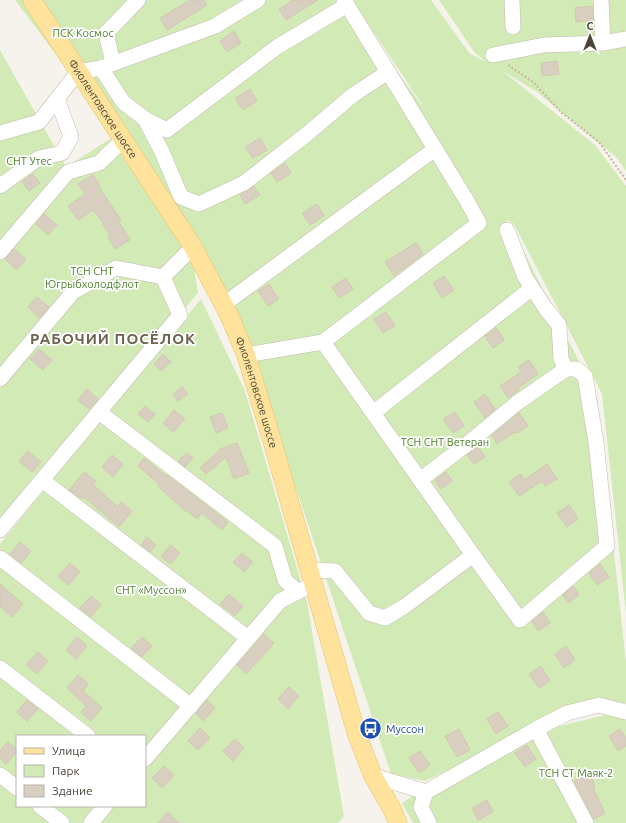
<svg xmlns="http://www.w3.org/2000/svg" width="626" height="823" font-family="Ubuntu,sans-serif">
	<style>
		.green { fill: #d2eab5; fill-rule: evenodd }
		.building { fill: #d8cfc1; stroke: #d3c7b4 }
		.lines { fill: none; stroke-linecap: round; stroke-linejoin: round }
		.minor-casing { stroke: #c2bbae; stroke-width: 16 }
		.major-casing { stroke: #e6c16a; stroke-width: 19 }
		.path { stroke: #c4b79f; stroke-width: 2; stroke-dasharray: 2 2; stroke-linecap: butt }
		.minor { stroke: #fff; stroke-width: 15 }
		.major { stroke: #ffe39c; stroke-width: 18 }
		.labels { text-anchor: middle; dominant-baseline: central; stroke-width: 3.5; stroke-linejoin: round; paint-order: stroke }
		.park-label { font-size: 11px; fill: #4a7f2a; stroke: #fff }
		.street-label { font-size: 11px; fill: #4b4439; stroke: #fff }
		.transit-label { font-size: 11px; fill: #164399; stroke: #fff; text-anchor: start }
		.district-label { font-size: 15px; font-weight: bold; letter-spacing: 1px; fill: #6e6250; stroke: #fff }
	</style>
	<rect width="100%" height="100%" fill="#f6f3ec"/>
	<!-- green -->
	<g class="green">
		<polygon points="15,0 242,0 208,21 70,73"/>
		<polygon points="250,0 344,0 427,112 352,0 431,0 470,54 487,62 475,53 439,0 626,0 626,171 617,158 537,92 501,70 595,145 626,186 626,613 602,394 514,224 506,219 513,230 597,397 626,662 626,703 585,705 425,781 391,774 298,494 192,255 198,293 0,525 0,245 63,169 110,139 190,251 74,76 214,23"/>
		<polygon points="0,50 65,165 0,241"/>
		<path d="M 201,299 L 245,391 L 307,602 L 344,816 L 338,823 L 0,823 L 0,544 ZM 17,736 L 145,736 L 145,806 L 17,806 Z"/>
		<polygon points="626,710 626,823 413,823 402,803 428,786 547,729"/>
	</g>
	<!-- building -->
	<g class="building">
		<polygon points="190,0 204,0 207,5 167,30 160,18"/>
		<polygon points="293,0 318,0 286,20 279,9"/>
		<polygon points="592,6 593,20 576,22 575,8"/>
		<polygon points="234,31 241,43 227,52 220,41"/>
		<polygon points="557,61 559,74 542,76 541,63"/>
		<polygon points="250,89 257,101 243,110 235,98"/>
		<polygon points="260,138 267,150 253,158 245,147"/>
		<polygon points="285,163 291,173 277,182 271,173"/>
		<polygon points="33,174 40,183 29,191 22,182"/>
		<polygon points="93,175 100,186 99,187 121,220 119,222 130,240 115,249 108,237 110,236 96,212 94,213 93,210 78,220 68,206 85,194 78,184"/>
		<polygon points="254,186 260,195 245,204 240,195"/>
		<polygon points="317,204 324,216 310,225 302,213"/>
		<polygon points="44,214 57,225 48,235 36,224"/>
		<polygon points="416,243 423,254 394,276 385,262"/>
		<polygon points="14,249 26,259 17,270 5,259"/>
		<polygon points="444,276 454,290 442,298 433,283"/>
		<polygon points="346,278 353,289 339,298 332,287"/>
		<polygon points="269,284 279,299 268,306 258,291"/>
		<polygon points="37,297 49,307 40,318 28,307"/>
		<polygon points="386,312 395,326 383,333 374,319"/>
		<polygon points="496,328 504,340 493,348 485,336"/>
		<polygon points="39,349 52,360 43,370 30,359"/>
		<polygon points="163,354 171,362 161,371 154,364"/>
		<polygon points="529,360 538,374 518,388 519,390 508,398 500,386 521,372 518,367"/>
		<polygon points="182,387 188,394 178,401 173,394"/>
		<polygon points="87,389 98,399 89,409 78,400"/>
		<polygon points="485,394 495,409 485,418 474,402"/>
		<polygon points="145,406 155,414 148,422 138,414"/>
		<polygon points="174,410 185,419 173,432 163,423"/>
		<polygon points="455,412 464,426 453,433 443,419"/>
		<polygon points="222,413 228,428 216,433 210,417"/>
		<polygon points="519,413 528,426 517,433 515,432 497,444 492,435"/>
		<polygon points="237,443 249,473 234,479 226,457 206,474 200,468 220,450 220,449"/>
		<polygon points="478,447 485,457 474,464 467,455"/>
		<polygon points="28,451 41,462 32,472 19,461"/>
		<polygon points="186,453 193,458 185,467 178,461"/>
		<polygon points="112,455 123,464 113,477 102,467"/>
		<polygon points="144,458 166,476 167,475 228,522 222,530 202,513 197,519 186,510 185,511 158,486 159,484 138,466"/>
		<polygon points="547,464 557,479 545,486 542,481 519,496 509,482 521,474 524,480"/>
		<polygon points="84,472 96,481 93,485 118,507 121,502 132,511 119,527 84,497 82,499 69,490"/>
		<polygon points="446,472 452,481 441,489 435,480"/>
		<polygon points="569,505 578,519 567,527 557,513"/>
		<polygon points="147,537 156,545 150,552 141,545"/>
		<polygon points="20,542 31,551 21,563 10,554"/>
		<polygon points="171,545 180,553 170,564 161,556"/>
		<polygon points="242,553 253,562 244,572 233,562"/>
		<polygon points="70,563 80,572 68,585 58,576"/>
		<polygon points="600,564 609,577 597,585 589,573"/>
		<polygon points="0,584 23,604 12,617 0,607"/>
		<polygon points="573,586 579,595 568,603 563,595"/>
		<polygon points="229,594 243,606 235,616 220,604"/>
		<polygon points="91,596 101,605 91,617 80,608"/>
		<polygon points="543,612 550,623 538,631 532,621"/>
		<polygon points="264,634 274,643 246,674 237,665"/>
		<polygon points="77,637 87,646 76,659 66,650"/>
		<polygon points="142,637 152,646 142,657 131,648"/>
		<polygon points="566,646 575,660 564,668 555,654"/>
		<polygon points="38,652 48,661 37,674 26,665"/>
		<polygon points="541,666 550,681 539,688 529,674"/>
		<polygon points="78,675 88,684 83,691 102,708 91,721 81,712 86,706 67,688"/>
		<polygon points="289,687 299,696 288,709 278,699"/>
		<polygon points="27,700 38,709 27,721 17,712"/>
		<polygon points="207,700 215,708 203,721 196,713"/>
		<polygon points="498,712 508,726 496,734 487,719"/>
		<polygon points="200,728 210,738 198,750 188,741"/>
		<polygon points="459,729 470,750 457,757 445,736"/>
		<polygon points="620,729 626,737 626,746 618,751 609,736"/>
		<polygon points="235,739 244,748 233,761 223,751"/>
		<polygon points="8,742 17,750 17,752 6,764 0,758 0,750"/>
		<polygon points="527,745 536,759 525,767 515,753"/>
		<polygon points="420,751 430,765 419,773 409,758"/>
		<polygon points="164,766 174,775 162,788 152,778"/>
		<polygon points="590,774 595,787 593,788 605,813 594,819 574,781"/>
		<polygon points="487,800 493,812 478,820 472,808"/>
		<polygon points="168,812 179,823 158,823"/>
	</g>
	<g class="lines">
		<defs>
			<g id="minor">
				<polyline points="512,0 513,27"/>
				<polyline points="601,0 603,43"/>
				<polyline points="493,55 544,45 603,43 626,39"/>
				<polyline points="113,63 106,33 138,0"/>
				<polyline points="101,68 123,102 145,119 167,130 277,47 347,5"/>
				<polyline points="145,119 162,152 181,197 199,204 244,183 307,134 353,95 388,72"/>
				<polyline points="0,133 39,122 78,72 101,68 215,26 258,0"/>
				<polyline points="0,186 39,158 62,153 71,137 57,99"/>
				<polyline points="0,252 68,172 99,163 121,142"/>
				<polyline points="163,277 193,247"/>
				<polyline points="223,305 435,149"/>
				<polyline points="323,342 473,555 520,620 607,546 596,442 585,376 576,369 566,369 561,359 559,325 546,309 525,277 507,230"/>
				<polyline points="246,355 323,342 479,223 467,201 344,0"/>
				<polyline points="0,379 73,292 116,268 163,277"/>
				<polyline points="99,412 275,546 285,580 298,592"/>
				<polyline points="373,413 532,288"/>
				<polyline points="42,480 248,638"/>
				<polyline points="420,480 467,444 517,403 566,369"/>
				<polyline points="0,530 180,315 163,277"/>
				<polyline points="0,558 191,706"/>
				<polyline points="309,570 335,571 369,613 385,618 405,606 473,555"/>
				<polyline points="0,668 88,736"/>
				<polyline points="536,729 586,823"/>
				<polyline points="145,759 280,601 305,588"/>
				<polyline points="0,775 17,788"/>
				<polyline points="373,776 426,792 536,729 567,713 599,705 626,712"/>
				<polyline points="426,792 421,807 429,823"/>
				<polyline points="40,806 62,823"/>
				<polyline points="91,823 105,806"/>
			</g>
			<g id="major">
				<path id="s1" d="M 32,0 L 193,247 L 229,315 L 246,355 L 268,427 L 357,735 L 373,776 L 392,809 L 398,823"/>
			</g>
		</defs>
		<!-- minor casing -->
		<use href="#minor" class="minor-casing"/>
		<!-- major casing -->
		<use href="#major" class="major-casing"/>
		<!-- path -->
		<polyline class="path" points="508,65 533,82 562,113 599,142 626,180"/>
		<!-- minor -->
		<use href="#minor" class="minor"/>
		<!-- major -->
		<use href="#major" class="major"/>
	</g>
	<!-- icons -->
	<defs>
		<symbol id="bus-disc" viewBox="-11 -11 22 22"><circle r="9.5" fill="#1a4fb4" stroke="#fff"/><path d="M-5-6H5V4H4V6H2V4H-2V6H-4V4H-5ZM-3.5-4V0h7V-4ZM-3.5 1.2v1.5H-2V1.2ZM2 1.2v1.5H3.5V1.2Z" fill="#fff"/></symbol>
	</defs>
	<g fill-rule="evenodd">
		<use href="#bus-disc" x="358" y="716" width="25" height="25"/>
	</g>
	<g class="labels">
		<!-- park labels -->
		<g class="park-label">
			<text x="83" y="33">ПСК Космос</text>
			<text x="29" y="161">СНТ Утес</text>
			<text x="92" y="271">ТСН СНТ<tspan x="92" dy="13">Югрыбхолодфлот</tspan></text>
			<text x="445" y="442">ТСН СНТ Ветеран</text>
			<text x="151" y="590">СНТ «Муссон»</text>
			<text x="576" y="773">ТСН СТ Маяк-2</text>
		</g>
		<!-- street labels -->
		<g class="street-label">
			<text stroke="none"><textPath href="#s1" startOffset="130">Фиолентовское шоссе</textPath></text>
			<text stroke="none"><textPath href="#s1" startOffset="454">Фиолентовское шоссе</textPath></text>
		</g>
		<!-- transit labels -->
		<g class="transit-label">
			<text x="386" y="729">Муссон</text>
		</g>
		<!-- district labels -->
		<g class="district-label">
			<text x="113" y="338">РАБОЧИЙ ПОСЁЛОК</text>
		</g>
	</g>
	<!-- legend -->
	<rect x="16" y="735" width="130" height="72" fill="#ffffff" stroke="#b7b4b0"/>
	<rect x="24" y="748" width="20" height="6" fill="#ffe39c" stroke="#b7b4b0"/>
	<text x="52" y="755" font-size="12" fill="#4b4439">Улица</text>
	<rect x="24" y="765" width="20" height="12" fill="#d2eab5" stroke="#b7b4b0"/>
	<text x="52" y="775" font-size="12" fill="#4b4439">Парк</text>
	<rect x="24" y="785" width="20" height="12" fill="#d8cfc1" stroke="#b7b4b0"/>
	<text x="52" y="795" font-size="12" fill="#4b4439">Здание</text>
	<!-- north arrow -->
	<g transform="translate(590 36)" stroke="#ffffff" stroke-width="3" paint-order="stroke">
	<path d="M0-3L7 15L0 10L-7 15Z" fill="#4b4439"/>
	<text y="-6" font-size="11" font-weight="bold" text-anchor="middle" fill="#4b4439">С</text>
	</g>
</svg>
